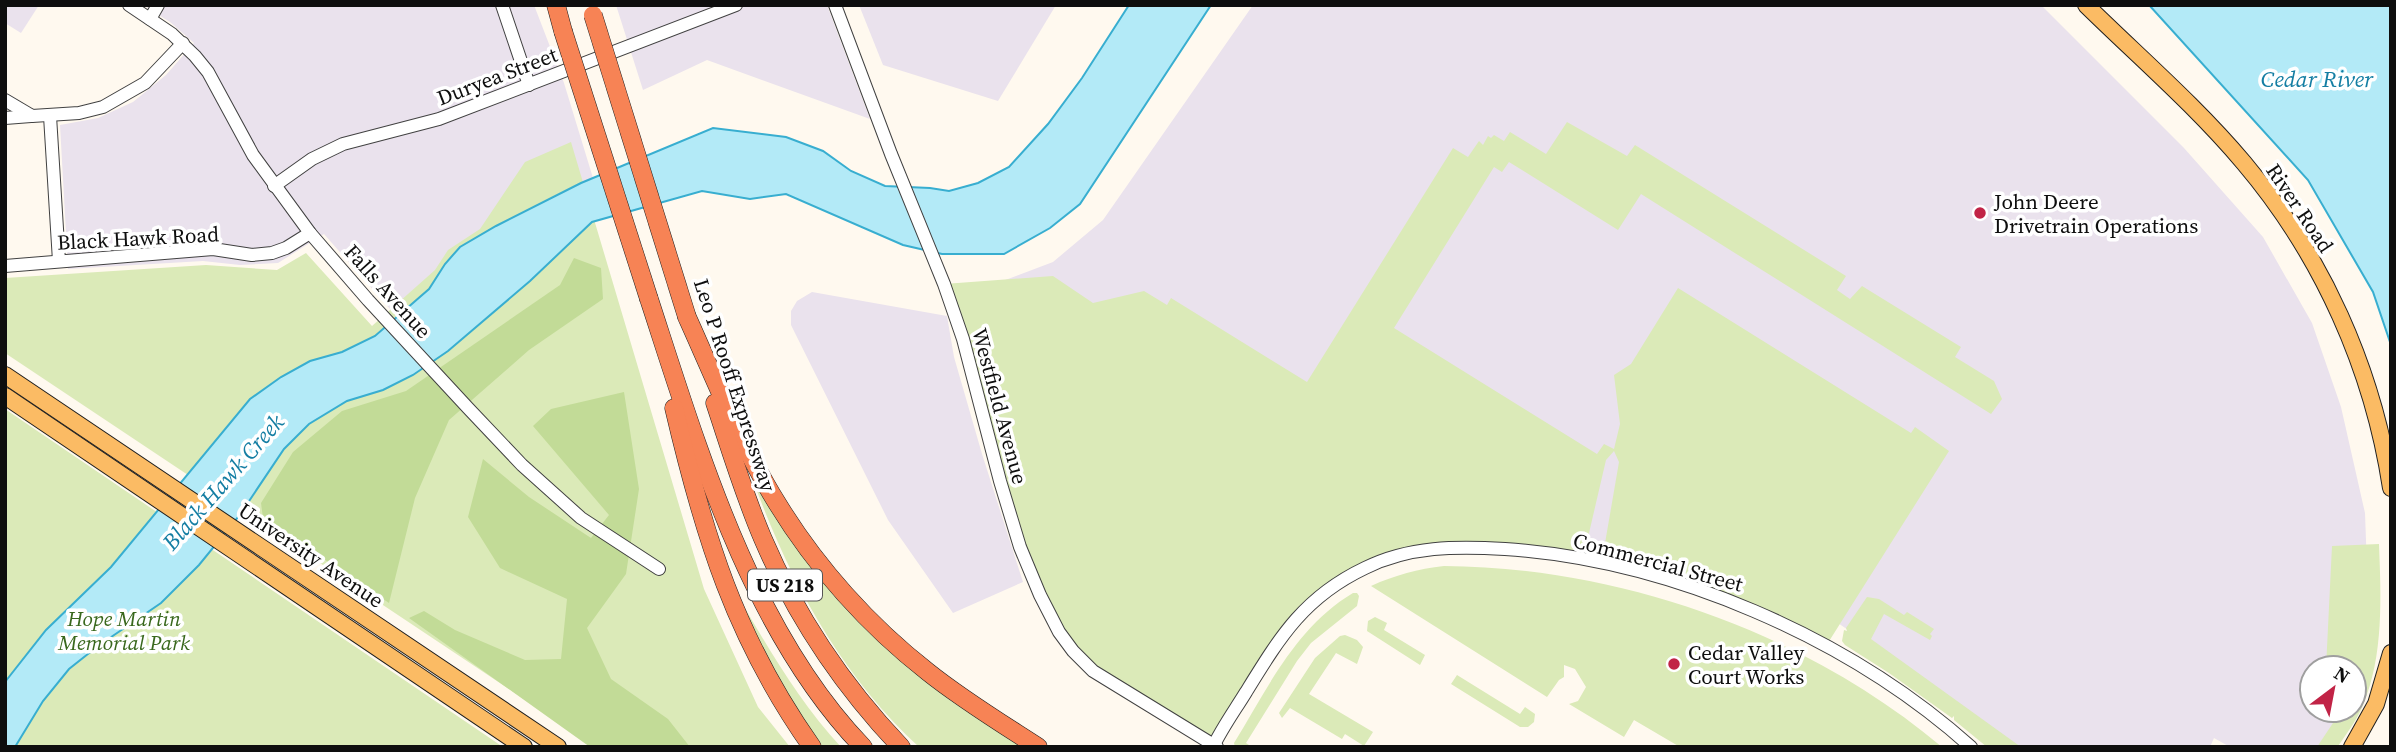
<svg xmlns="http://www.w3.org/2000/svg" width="2396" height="752" font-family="'Source Serif 4',serif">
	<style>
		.industrial { fill: #eae2ed }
		.green { fill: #dbeab8 }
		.forest { fill: #c2db97 }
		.water { fill: #b3eaf7; stroke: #38aed0; stroke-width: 2 }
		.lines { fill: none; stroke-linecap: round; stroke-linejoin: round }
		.minor-casing { stroke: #414141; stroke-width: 14 }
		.major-casing { stroke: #1f1f1f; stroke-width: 18 }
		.highway-casing { stroke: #1f1f1f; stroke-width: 19 }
		.minor { stroke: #fff; stroke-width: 12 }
		.major { stroke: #fbbb64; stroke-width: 16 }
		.highway { stroke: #f78355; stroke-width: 18 }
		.highway-bridge-casing { stroke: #1f1f1f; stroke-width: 19; stroke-linecap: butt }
		.highway-bridge { stroke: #f78355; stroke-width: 18 }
		.poi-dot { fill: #c12346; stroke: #fff; stroke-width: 2.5 }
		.labels { text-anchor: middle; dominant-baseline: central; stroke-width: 7; stroke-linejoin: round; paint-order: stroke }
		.shield { fill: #fff; stroke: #565656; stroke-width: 2 }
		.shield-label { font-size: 19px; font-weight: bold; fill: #0e0e0e }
		.street-label { font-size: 21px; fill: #0e0e0e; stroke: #fff }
		.poi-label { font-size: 21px; fill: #0e0e0e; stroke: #fff; text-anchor: start }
		.park-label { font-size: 21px; font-style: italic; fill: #39681d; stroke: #fff }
		.water-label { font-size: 23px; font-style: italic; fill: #147ea3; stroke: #fff }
	</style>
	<rect width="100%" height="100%" fill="#fff9ef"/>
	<!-- industrial -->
	<g class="industrial">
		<polygon points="5,5 39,5 21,33 5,23"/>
		<polygon points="149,5 534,5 564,83 593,178 581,183 397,317 324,234 278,263 240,265 203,261 68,269 60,125 98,118 133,102 166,75 194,43 170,22 147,8"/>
		<polygon points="616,5 827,5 870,119 707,60 643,90"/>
		<polygon points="859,5 1056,5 998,101 883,65"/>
		<polygon points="1253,5 2041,5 2184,148 2263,237 2312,323 2341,407 2365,513 2368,595 2354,668 2312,668 2312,710 2350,710 2328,747 2230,747 2214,738 2210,747 2010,747 1986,723 1826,615 1701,569 1528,526 963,296 1053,262 1103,220"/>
		<polygon points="812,292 947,316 954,357 982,454 1023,582 953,613 888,520 791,325 791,311 797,301"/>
	</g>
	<!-- green -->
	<g class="green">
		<polygon points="1567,122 1627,156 1635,145 1846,276 1837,290 1850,299 1862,286 1961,347 1955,357 1994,381 2002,399 1991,414 1641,194 1618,230 1509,162 1502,172 1494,167 1394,328 1597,454 1604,444 1614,449 1620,424 1614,375 1631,364 1678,288 1911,433 1915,427 1949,451 1826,646 1786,625 1598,562 1604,549 1619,462 1614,451 1606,460 1586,546 1574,557 1474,547 1390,557 1299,615 1214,744 1093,671 1040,595 944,284 1053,276 1093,303 1144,291 1167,305 1171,298 1307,382 1453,148 1468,157 1479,141 1483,145 1488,136 1491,138 1494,135 1504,141 1510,132 1546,154"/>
		<polygon points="571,142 704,589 758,707 790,747 596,747 5,353 5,278 206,265 277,270 306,253 372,326 435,270 448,250 480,229 525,162"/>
		<polygon points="5,409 503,747 5,747"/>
		<path d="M 762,489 L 877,639 L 951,701 L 1021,747 L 919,747 C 843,677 793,587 757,491 Z"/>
		<path d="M 2379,544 C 2381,597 2384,655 2363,705 C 2358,718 2349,730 2341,742 L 2337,747 L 2317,747 L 2341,711 L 2332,710 L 2354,710 L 2354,668 L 2326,668 L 2332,546 Z"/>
		<path d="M 1444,566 C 1620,567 1807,633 1942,747 L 1680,747 L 1634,720 L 1624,737 L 1569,704 L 1578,701 L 1586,687 L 1575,669 L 1564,665 L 1564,677 L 1559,680 L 1547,697 L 1371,586 C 1395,575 1418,569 1444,566 Z"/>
		<path d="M 1353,593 L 1357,593 L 1359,596 L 1357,606 L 1311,643 L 1297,661 L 1246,743 L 1252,747 L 1235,747 L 1234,743 C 1267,689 1296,627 1353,593 Z"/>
		<polygon points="1867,597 1879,599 1904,615 1907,612 1934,629 1930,634 1932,636 1930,640 1884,614 1871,639 2021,747 1987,747 1954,720 1954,716 1952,718 1889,673 1845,645 1842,641 1844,630 1847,631 1846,628"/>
		<path d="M 742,603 C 771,653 801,704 841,747 L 819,747 L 772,677 Z"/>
		<polygon points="1375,617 1387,623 1384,630 1425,655 1420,665 1367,631 1368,621"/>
		<polygon points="1345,635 1357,640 1363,647 1357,664 1336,653 1309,694 1373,732 1364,746 1345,734 1342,739 1290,708 1282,718 1279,713 1315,658 1340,636"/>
		<polygon points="1457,675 1520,714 1525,707 1535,714 1534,722 1528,727 1520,727 1451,684"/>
	</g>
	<!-- forest -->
	<g class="forest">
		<polygon points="574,258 601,268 603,299 529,350 449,420 415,498 389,603 263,518 261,503 293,452 342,411 406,391 560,285"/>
		<polygon points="624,392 639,489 626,574 587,628 611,679 668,719 690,747 590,747 409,618 424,611 455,630 525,660 561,659 567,599 500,568 468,517 483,459 529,497 591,538 609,515 533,426 551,409"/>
	</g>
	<!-- water -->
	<g class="water">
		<polygon points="1129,5 1211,5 1080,204 1050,228 1004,254 942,254 903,245 786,194 750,199 702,191 592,222 530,281 448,351 413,375 383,390 347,401 309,424 284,449 239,516 199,565 161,603 98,646 69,669 43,701 15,747 5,747 5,682 46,630 111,567 250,399 281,377 310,361 342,352 375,336 429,289 445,264 460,247 496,226 581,183 713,128 786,137 823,151 851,171 885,186 930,188 949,191 978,183 1009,167 1048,124 1082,78"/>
		<polygon points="2149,5 2391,5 2391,345 2373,292 2308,180"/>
	</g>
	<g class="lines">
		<defs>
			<g id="minor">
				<polyline points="129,5 172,34 195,56 208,72 253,155 310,233 368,300 468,408 522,465 581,518 659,569"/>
				<polyline points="502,5 529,85"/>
				<polyline points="835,5 891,154 944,284 963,339 1000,481 1020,547 1040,595 1059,632 1073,651 1093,671 1217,747"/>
				<polyline points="150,19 158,5"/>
				<polyline points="5,100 32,116 79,113 103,107 145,83 183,43"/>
				<polyline points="50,116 59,261"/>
				<polyline points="5,118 31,116"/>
				<polyline points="274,186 312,159 343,144 439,119 736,5"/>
				<polyline points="5,266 213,249 252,255 272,253 286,248 310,233"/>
				<path d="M 1213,747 C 1222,728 1235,710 1246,692 C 1280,637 1304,597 1365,568 C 1409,546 1457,546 1505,549 C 1670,560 1848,637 1971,747"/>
			</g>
			<g id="major">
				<path d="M 2086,5 C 2139,57 2196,106 2244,163 C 2322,255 2373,369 2391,488"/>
				<polyline points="5,375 558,747"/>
				<polyline points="5,396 524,747"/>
				<polyline points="2352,747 2376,704 2391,653"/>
			</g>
			<g id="highway">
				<polyline points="556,5 563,31"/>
				<path d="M 649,299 C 698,449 750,630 863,747"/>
				<path d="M 687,317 C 715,379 741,445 777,503 C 816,567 869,626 928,672 C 963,700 1001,723 1038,747"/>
				<path d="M 715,403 C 730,448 744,495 763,539 C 796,616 843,686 901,747"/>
				<path d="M 674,408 C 704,536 735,638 812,747"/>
			</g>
		</defs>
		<!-- minor casing -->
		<use href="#minor" class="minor-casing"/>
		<!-- major casing -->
		<use href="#major" class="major-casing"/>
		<!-- highway casing -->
		<use href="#highway" class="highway-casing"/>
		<!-- minor -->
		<use href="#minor" class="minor"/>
		<!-- major -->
		<use href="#major" class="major"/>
		<!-- highway -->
		<use href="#highway" class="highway"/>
		<defs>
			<g id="highway-bridge">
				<polyline points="593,15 687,317"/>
				<polyline points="563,31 649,299"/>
			</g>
		</defs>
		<!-- highway-bridge casing -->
		<use href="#highway-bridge" class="highway-bridge-casing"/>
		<!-- highway-bridge -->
		<use href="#highway-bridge" class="highway-bridge"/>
	</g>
	<!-- markers -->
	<g class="poi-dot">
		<circle cx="1980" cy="213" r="7"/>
		<circle cx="1674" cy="664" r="7"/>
	</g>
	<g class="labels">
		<!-- shield labels -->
		<rect class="shield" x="748" y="569.5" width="74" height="31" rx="5"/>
		<g class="shield-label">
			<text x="785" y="585">US 218</text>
		</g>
		<!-- street labels -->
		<g class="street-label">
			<text transform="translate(497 76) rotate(-21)">Duryea Street</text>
			<text transform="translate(2300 208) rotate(56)">River Road</text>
			<text transform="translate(138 238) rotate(-3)">Black Hawk Road</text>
			<text transform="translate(388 291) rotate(48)">Falls Avenue</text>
			<text transform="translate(735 385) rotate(72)">Leo P Rooff Expressway</text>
			<text transform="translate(1000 406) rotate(75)">Westfield Avenue</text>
			<text transform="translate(311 555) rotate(34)">University Avenue</text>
			<text transform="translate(1658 562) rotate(15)">Commercial Street</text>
		</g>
		<!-- poi labels -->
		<g class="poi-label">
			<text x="1994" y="201">John Deere<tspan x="1994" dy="24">Drivetrain Operations</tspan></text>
			<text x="1688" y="652">Cedar Valley<tspan x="1688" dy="24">Court Works</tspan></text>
		</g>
		<!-- park labels -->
		<g class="park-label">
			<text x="124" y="618">Hope Martin<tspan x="124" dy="24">Memorial Park</tspan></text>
		</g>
		<!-- water labels -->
		<g class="water-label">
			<text x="2317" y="79">Cedar River</text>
			<text transform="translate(223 482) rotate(-49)">Black Hawk Creek</text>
		</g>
	</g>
	<!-- border -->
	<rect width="2396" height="752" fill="none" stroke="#0e0e0e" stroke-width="14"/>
	<!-- north arrow -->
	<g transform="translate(2333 689) rotate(32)"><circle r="33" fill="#ffffff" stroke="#9f9f9f" stroke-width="2"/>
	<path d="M0-5L12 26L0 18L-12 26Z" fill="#c12346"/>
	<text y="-10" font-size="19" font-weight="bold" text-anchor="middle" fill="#0e0e0e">N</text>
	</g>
</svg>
